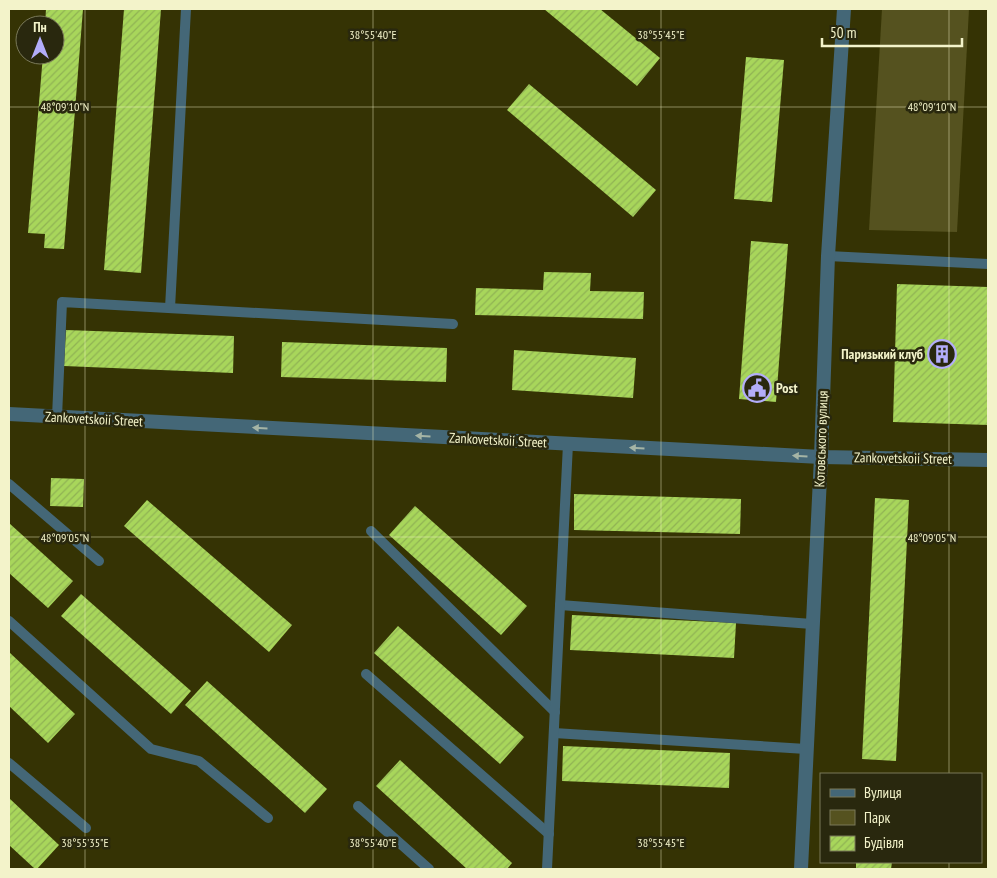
<svg xmlns="http://www.w3.org/2000/svg" width="997" height="878" font-family="'PT Sans Narrow',sans-serif">
	<style>
		.green { fill: #55521f }
		.building { fill: url(#building-hatch) }
		.lines { fill: none; stroke-linecap: round; stroke-linejoin: round }
		.service { stroke: #446777; stroke-width: 10 }
		.minor { stroke: #446777; stroke-width: 14 }
		.oneway { fill: #a4b4a5 }
		.ticks { fill: none; stroke: #f3f3ca; stroke-width: 1; stroke-opacity: 0.45 }
		.labels { text-anchor: middle; dominant-baseline: central; stroke-width: 5; stroke-linejoin: round; paint-order: stroke }
		.poi-label { font-size: 14px; font-weight: bold; fill: #f3f3ca; stroke: #29280e; text-anchor: end }
		.street-label { font-size: 14px; fill: #f3f3ca; stroke: #29280e }
		.ticks-label { font-size: 12px; text-anchor: middle; fill: #f3f3ca; stroke: #29280e; stroke-width: 5; stroke-linejoin: round; paint-order: stroke }
	</style>
	<defs>
		<pattern id="building-hatch" width="6" height="6" patternUnits="userSpaceOnUse" patternTransform="scale(1.25)"><rect width="6" height="6" fill="#a8d65b"/><path d="M-1 1l2-2M0 6l6-6M5 7l2-2" fill="none" stroke="#90b354"/></pattern>
	</defs>
	<rect width="100%" height="100%" fill="#353304"/>
	<!-- green -->
	<polygon class="green" points="882,9 969,9 957,232 869,230"/>
	<!-- building -->
	<g class="building">
		<polygon points="46,9 83,9 64,249 44,248 45,234 28,233 43,55 55,55 55,25 45,25"/>
		<polygon points="124,9 161,9 141,273 104,270"/>
		<polygon points="544,9 600,9 660,58 637,86"/>
		<polygon points="746,57 784,60 772,202 734,199"/>
		<polygon points="529,84 656,190 633,217 507,110"/>
		<polygon points="751,241 788,244 776,402 739,399"/>
		<polygon points="544,272 591,273 590,291 644,292 643,319 475,315 476,288 543,290"/>
		<polygon points="897,284 988,287 988,425 893,422"/>
		<polygon points="66,330 234,336 233,373 64,366"/>
		<polygon points="282,342 447,348 446,382 281,377"/>
		<polygon points="514,350 636,358 633,398 512,390"/>
		<polygon points="51,478 84,479 83,507 50,506"/>
		<polygon points="574,494 741,499 740,534 574,530"/>
		<polygon points="875,498 909,500 896,761 862,759"/>
		<polygon points="147,500 292,625 269,652 124,526"/>
		<polygon points="415,506 527,606 501,635 389,535"/>
		<polygon points="9,523 73,581 48,608 9,573"/>
		<polygon points="81,594 191,691 171,714 61,616"/>
		<polygon points="572,615 736,623 734,658 570,650"/>
		<polygon points="398,626 524,737 500,764 374,653"/>
		<polygon points="9,652 75,714 48,743 9,706"/>
		<polygon points="207,681 327,789 305,813 185,705"/>
		<polygon points="563,746 730,753 729,788 562,781"/>
		<polygon points="400,760 512,863 507,869 467,869 376,786"/>
		<polygon points="9,798 59,845 37,869 35,869 9,845"/>
		<polygon points="856,862 892,862 891,869 856,869"/>
	</g>
	<g class="lines">
		<!-- service -->
		<g class="service">
			<polyline points="828,256 988,264"/>
			<polyline points="170,308 186,9"/>
			<polyline points="57,417 62,302 453,324"/>
			<polyline points="9,484 99,561"/>
			<polyline points="371,531 555,712"/>
			<polyline points="560,605 812,624"/>
			<polyline points="9,621 151,749 199,761 268,818"/>
			<polyline points="366,674 549,834"/>
			<polyline points="554,733 806,749"/>
			<polyline points="9,763 86,828"/>
			<polyline points="358,806 429,869"/>
			<polyline points="547,869 568,444"/>
		</g>
		<!-- minor -->
		<g class="minor">
			<polyline points="9,414 821,457 988,460"/>
			<polyline points="801,869 821,457 828,256 844,9"/>
		</g>
	</g>
	<!-- one-way arrows -->
	<defs><path id="oneway-solid" d="M-6-.8H1V-3.2L6.5 0L1 3.2V.8H-6Z" transform="scale(1.25)"/></defs>
	<g class="oneway">
		<use href="#oneway-solid" transform="translate(260 428) rotate(-177)"/>
		<use href="#oneway-solid" transform="translate(423 436) rotate(-177)"/>
		<use href="#oneway-solid" transform="translate(637 448) rotate(-177)"/>
		<use href="#oneway-solid" transform="translate(800 456) rotate(-177)"/>
	</g>
	<!-- ticks -->
	<path class="ticks" d="M 85,9 L 85,869M 373,9 L 373,869M 661,9 L 661,869M 949,9 L 949,774M 9,107 L 988,107M 9,537 L 988,537M 949,862 L 949,869"/>
	<!-- icons -->
	<defs>
		<symbol id="building-ring" viewBox="-11 -11 22 22"><circle r="9.5" fill="#29280e" stroke="#b2adf9" stroke-width="1.5"/><path d="M-4-6H4V6H1V3H-1V6H-4ZM-2.5-4.3h1.7v1.8h-1.7ZM.8-4.3h1.7v1.8H.8ZM-2.5-1h1.7V.8h-1.7ZM.8-1h1.7V.8H.8Z" fill="#b2adf9"/></symbol>
		<symbol id="civic-ring" viewBox="-11 -11 22 22"><circle r="9.5" fill="#29280e" stroke="#b2adf9" stroke-width="1.5"/><path d="M-.6-6.5H3V-4.5H.6V-3L4-1V1h2V6H-6V1h2V-1L-.6-3ZM-1.2 2.5V6h2.4V2.5Z" fill="#b2adf9"/></symbol>
	</defs>
	<g fill-rule="evenodd">
		<use href="#building-ring" x="926" y="338" width="32" height="32"/>
		<use href="#civic-ring" x="741" y="372" width="32" height="32"/>
	</g>
	<g class="labels">
		<!-- poi labels -->
		<g class="poi-label">
			<text x="923" y="354">Паризький клуб</text>
			<text x="776" y="388" text-anchor="start">Post</text>
		</g>
		<!-- street labels -->
		<g class="street-label">
			<text transform="translate(94 419) rotate(3)">Zankovetskoii Street</text>
			<text transform="translate(821 439) rotate(-88)">Котовського вулиця</text>
			<text transform="translate(498 440) rotate(3)">Zankovetskoii Street</text>
			<text transform="translate(903 458) rotate(1)">Zankovetskoii Street</text>
		</g>
	</g>
	<g class="ticks-label">
		<text x="373" y="39">38°55'40"E</text>
		<text x="661" y="39">38°55'45"E</text>
		<text x="65" y="111">48°09'10"N</text>
		<text x="932" y="111">48°09'10"N</text>
		<text x="65" y="542">48°09'05"N</text>
		<text x="932" y="542">48°09'05"N</text>
		<text x="85" y="847">38°55'35"E</text>
		<text x="373" y="847">38°55'40"E</text>
		<text x="661" y="847">38°55'45"E</text>
	</g>
	<!-- border -->
	<rect width="997" height="878" fill="none" stroke="#f3f3ca" stroke-width="20"/>
	<!-- legend -->
	<rect x="820" y="773" width="162" height="90" fill="#29280e" stroke="#7a7959"/>
	<rect x="830" y="789" width="25" height="8" fill="#446777" stroke="#7a7959"/>
	<text x="864" y="798" font-size="15" fill="#f3f3ca">Вулиця</text>
	<rect x="830" y="810" width="25" height="15" fill="#55521f" stroke="#7a7959"/>
	<text x="864" y="823" font-size="15" fill="#f3f3ca">Парк</text>
	<rect x="830" y="836" width="25" height="15" fill="url(#building-hatch)" stroke="#7a7959"/>
	<text x="864" y="848" font-size="15" fill="#f3f3ca">Будівля</text>
	<!-- north arrow -->
	<g transform="translate(40 40)"><circle r="24" fill="#29280e" stroke="#7a7959"/>
	<path d="M0-4L9 19L0 12L-9 19Z" fill="#b2adf9"/>
	<text y="-8" font-size="14" font-weight="bold" text-anchor="middle" fill="#f3f3ca">Пн</text>
	</g>
	<!-- scale -->
	<path d="M822 38v8h140v-8" fill="none" stroke="#f3f3ca" stroke-width="2.5"/>
	<text x="830" y="38" font-size="15" fill="#f3f3ca" stroke="#29280e" stroke-width="4" paint-order="stroke">50 m</text>
</svg>
